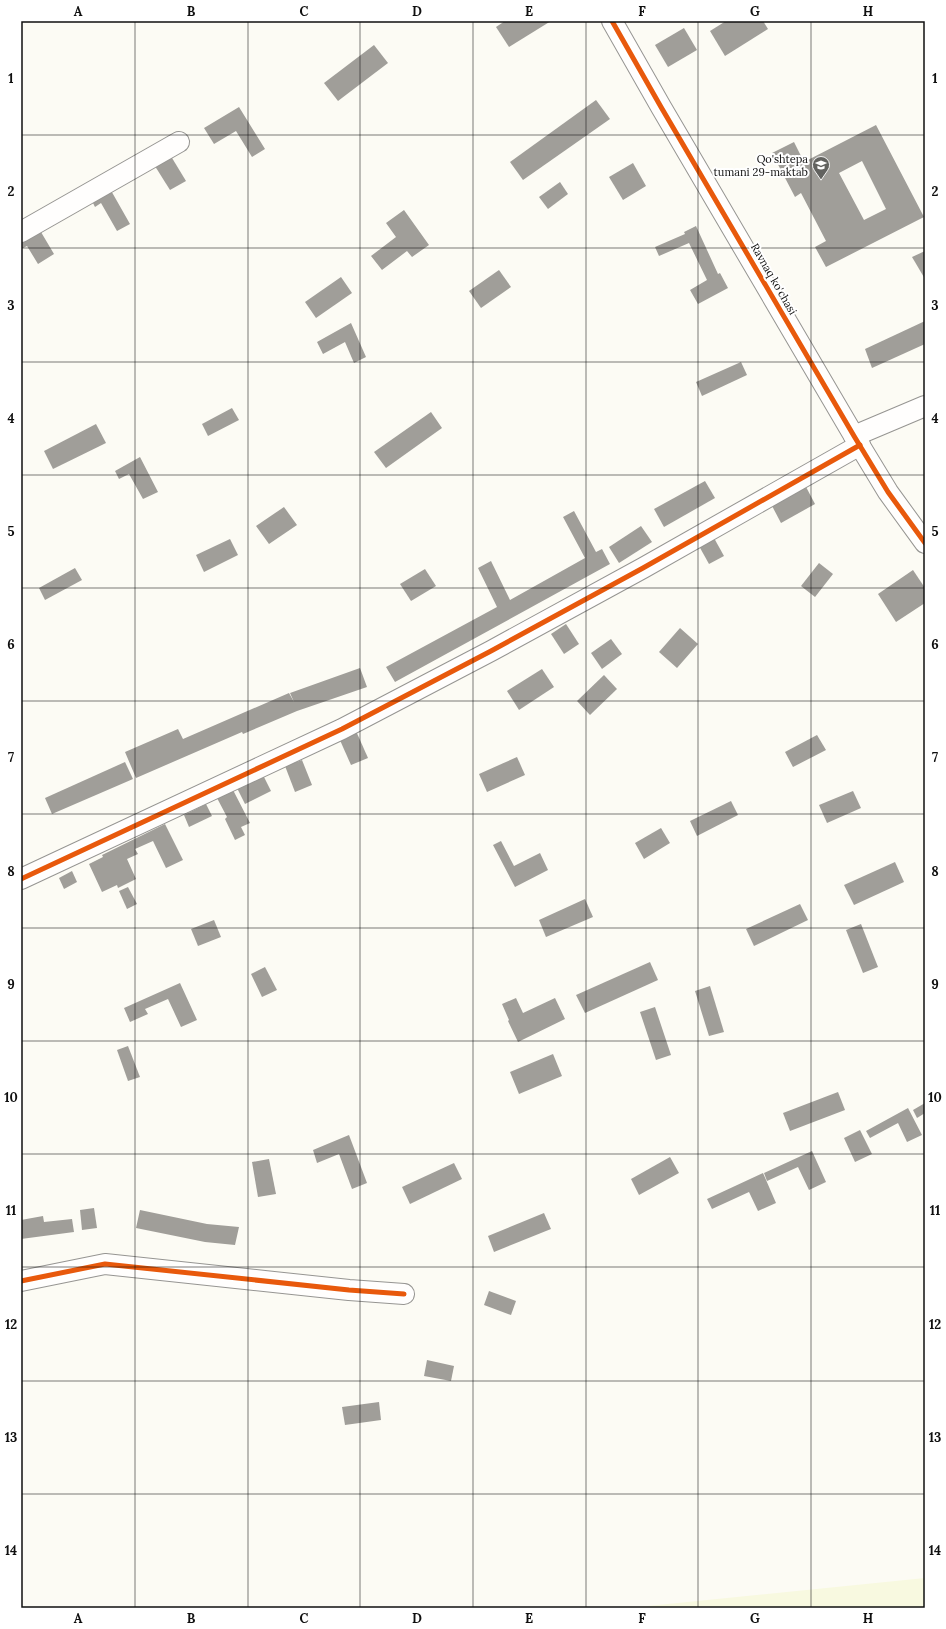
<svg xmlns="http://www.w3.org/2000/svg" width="946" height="1629" font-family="Lora,serif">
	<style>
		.farmland { fill: #f8f9e0 }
		.building { fill: #a09e99; fill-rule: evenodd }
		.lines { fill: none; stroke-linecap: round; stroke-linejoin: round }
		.minor-casing { stroke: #969592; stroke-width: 22 }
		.minor { stroke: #fffefd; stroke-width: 20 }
		.cycleway-casing { stroke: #fff; stroke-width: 8 }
		.cycleway { stroke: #e8590c; stroke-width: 5 }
		.grid { fill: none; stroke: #0f0f0f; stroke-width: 1; stroke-opacity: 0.55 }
		.labels { text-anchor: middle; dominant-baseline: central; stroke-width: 4; stroke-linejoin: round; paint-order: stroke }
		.poi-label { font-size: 11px; fill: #0f0f0f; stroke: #fff; text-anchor: end }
		.street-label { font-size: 11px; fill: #0f0f0f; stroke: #fff }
		.neatline { fill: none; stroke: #0f0f0f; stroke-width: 1.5 }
		.grid-label { font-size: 13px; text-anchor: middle; font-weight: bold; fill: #0f0f0f }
	</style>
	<rect width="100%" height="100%" fill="#fcfbf4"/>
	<!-- farmland -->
	<polygon class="farmland" points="925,1578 925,1608 628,1608"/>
	<!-- building -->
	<g class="building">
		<polygon points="505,21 551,21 509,47 496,27"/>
		<polygon points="726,21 763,21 768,29 725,56 710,31"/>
		<polygon points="684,28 697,50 668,67 655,45"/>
		<polygon points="374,45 388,63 338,101 324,83"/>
		<polygon points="596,100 610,119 523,180 510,162"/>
		<polygon points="239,107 265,149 252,157 236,131 214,144 204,128"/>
		<path d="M 876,125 L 924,217 L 826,267 L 815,247 L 826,241 L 801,193 L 795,197 L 772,153 L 794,142 L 804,162 ZM 862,161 L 886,209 L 864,220 L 839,173 Z"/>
		<polygon points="169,153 186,181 170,190 153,163"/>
		<polygon points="633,163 646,186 623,200 609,177"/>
		<polygon points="560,182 568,194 548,209 539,197"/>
		<polygon points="109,187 130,224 117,231 101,203 95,207 90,197"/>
		<polygon points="404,210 429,245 412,257 407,251 382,270 371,256 396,237 386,223"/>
		<polygon points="696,226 718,274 720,273 728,288 698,304 690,290 707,280 689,243 659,256 655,247 685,234 684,232"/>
		<polygon points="38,227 54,254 38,264 27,246 21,249 21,237"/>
		<polygon points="925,251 925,279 912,257"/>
		<polygon points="499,270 511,287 481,308 469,291"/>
		<polygon points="341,277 352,293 316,318 305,302"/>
		<polygon points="925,321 925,344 872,368 865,349"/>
		<polygon points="351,323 366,357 354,363 345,342 323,354 317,342"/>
		<polygon points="741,362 747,375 702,396 696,382"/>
		<polygon points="232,408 239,420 208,436 202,424"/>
		<polygon points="431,412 442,428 386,468 374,452"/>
		<polygon points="96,424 106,443 53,469 44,451"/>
		<polygon points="140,457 158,492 143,499 129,474 119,479 115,471"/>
		<polygon points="705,481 715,498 664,527 654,509"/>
		<polygon points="805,485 815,504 781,523 771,504"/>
		<polygon points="284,507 297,525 269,544 256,526"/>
		<polygon points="574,511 596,552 602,549 610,564 395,682 386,667 497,607 478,568 491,561 510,600 585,558 563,517"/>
		<polygon points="641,526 652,542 619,563 609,547"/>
		<polygon points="714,538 724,556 709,564 699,546"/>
		<polygon points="230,539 238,555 204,572 196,555"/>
		<polygon points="819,563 833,574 815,597 801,586"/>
		<polygon points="75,568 82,580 45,600 39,588"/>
		<polygon points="425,569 436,586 411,601 400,584"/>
		<polygon points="913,570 925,588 925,603 896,622 878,594"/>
		<polygon points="566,624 579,644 564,654 551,634"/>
		<polygon points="680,628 698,644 677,668 659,652"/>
		<polygon points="611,639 622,654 602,669 591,653"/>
		<polygon points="360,668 367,687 297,711 243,734 242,732 136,778 125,752 178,729 183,739 289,693 294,702 290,693"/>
		<polygon points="542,669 554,687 519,710 507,691"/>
		<polygon points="604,675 617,689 590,715 577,701"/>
		<polygon points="356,731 368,758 351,765 339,738"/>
		<polygon points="817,735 826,750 793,767 785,752"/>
		<polygon points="517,757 525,775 487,792 479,774"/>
		<polygon points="302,760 312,785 295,792 285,766"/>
		<polygon points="125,762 133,779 52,814 45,798"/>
		<polygon points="263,775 271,791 245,804 237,788"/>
		<polygon points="233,790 250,823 241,827 245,835 235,840 225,819 227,817 217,798"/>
		<polygon points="853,791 861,808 827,823 819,805"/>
		<polygon points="731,801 738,815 697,836 690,821"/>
		<polygon points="206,804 212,816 189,827 184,815"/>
		<polygon points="165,824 183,860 166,868 153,841 135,849 138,854 127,859 136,879 118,888 117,885 102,892 89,864 103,857 102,855"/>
		<polygon points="661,828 670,843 644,859 635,843"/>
		<polygon points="501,841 514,866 540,853 548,870 515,887 493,845"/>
		<polygon points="895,862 904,882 854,905 844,885"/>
		<polygon points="72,871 77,882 64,889 59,878"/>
		<polygon points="128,887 137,904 127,909 119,891"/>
		<polygon points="585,899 593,917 546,937 539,920"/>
		<polygon points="800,904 808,920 754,946 746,929"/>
		<polygon points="214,920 221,937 198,946 191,929"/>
		<polygon points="861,924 878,967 863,973 846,930"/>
		<polygon points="650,962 658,980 585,1013 576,995"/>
		<polygon points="265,967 277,990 262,997 251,974"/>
		<polygon points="180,983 197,1020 181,1027 168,999 145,1009 148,1014 130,1022 124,1008"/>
		<polygon points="710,986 724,1032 709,1036 695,991"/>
		<polygon points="516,998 523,1013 555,998 565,1019 518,1042 508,1021 509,1020 502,1004"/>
		<polygon points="655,1007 671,1055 656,1060 640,1012"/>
		<polygon points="128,1046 140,1077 128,1081 117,1050"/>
		<polygon points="553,1054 562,1076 519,1094 510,1072"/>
		<polygon points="838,1092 845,1110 790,1131 783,1113"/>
		<polygon points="925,1103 925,1113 917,1118 913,1110"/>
		<polygon points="908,1108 922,1135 907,1142 898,1123 870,1138 866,1131"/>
		<polygon points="860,1130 872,1154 855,1162 844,1138"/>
		<polygon points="349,1135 367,1183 352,1189 339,1154 317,1163 313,1150"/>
		<polygon points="812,1151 826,1182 809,1190 798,1167 767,1181 764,1173"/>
		<polygon points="670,1157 679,1173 639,1195 631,1179"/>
		<polygon points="269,1159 276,1194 258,1197 252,1162"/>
		<polygon points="454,1163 462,1179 410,1204 402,1187"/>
		<polygon points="763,1173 776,1203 758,1211 749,1192 712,1209 707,1199"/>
		<polygon points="94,1208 97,1228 82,1230 80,1210"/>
		<polygon points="140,1210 207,1224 239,1227 235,1245 205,1242 136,1228"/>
		<polygon points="544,1213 551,1229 494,1252 488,1236"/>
		<polygon points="43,1216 44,1222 72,1219 74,1232 21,1239 21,1220"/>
		<polygon points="489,1291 516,1301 511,1315 484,1305"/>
		<polygon points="427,1360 454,1366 451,1381 424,1376"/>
		<polygon points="379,1402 381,1420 345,1425 342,1407"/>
	</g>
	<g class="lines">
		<defs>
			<g id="minor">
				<polyline points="612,21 661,107 854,436 888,492 925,543"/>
				<polyline points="21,232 179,142"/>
				<polyline points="854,436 925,406"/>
				<polyline points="21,879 342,729 491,651 643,568 860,445"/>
				<polyline points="21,1281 105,1264 349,1290 404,1294"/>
			</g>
		</defs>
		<!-- minor casing -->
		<use href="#minor" class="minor-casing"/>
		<!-- minor -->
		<use href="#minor" class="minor"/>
		<defs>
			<g id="cycleway">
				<polyline points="612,21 661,107 854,436 888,492 925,543"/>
				<polyline points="21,879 342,729 491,651 643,568 860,445"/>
				<polyline points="21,1281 105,1264 349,1290 404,1294"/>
			</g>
		</defs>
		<!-- cycleway casing -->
		<use href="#cycleway" class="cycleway-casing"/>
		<!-- cycleway -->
		<use href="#cycleway" class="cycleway"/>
	</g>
	<!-- grid -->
	<path class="grid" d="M 135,21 L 135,1608M 248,21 L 248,1608M 360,21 L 360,1608M 473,21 L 473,1608M 586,21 L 586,1608M 698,21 L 698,1608M 811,21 L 811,1608M 21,135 L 925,135M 21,248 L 925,248M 21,362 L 925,362M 21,475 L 925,475M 21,588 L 925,588M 21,701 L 925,701M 21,814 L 925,814M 21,928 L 925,928M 21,1041 L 925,1041M 21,1154 L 925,1154M 21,1267 L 925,1267M 21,1381 L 925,1381M 21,1494 L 925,1494"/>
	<!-- icons -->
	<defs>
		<symbol id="school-pin" viewBox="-11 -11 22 30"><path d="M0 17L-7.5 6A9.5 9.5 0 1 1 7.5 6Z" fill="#62625f" stroke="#fff"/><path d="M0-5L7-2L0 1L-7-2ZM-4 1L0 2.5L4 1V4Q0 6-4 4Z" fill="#fff"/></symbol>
	</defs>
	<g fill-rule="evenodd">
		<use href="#school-pin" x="811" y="155" width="20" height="27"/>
	</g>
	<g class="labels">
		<!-- poi labels -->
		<g class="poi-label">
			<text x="808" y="159">Qo'shtepa<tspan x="808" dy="13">tumani 29-maktab</tspan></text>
		</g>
		<!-- street labels -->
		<g class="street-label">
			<text transform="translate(774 279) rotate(60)">Ravnaq ko'chasi</text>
		</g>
	</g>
	<!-- border -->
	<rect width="946" height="1629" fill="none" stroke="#ffffff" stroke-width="44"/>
	<rect x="22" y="22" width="902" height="1585" class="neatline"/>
	<g class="grid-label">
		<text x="78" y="16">A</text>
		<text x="191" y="16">B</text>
		<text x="304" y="16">C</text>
		<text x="417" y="16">D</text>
		<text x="529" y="16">E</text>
		<text x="642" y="16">F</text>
		<text x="755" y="16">G</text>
		<text x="868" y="16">H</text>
		<text x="11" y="83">1</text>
		<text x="935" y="83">1</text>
		<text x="11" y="196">2</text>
		<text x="935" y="196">2</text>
		<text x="11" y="310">3</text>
		<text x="935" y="310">3</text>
		<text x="11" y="423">4</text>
		<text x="935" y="423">4</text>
		<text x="11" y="536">5</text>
		<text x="935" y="536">5</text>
		<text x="11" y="649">6</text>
		<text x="935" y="649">6</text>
		<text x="11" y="762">7</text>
		<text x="935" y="762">7</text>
		<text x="11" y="876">8</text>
		<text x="935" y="876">8</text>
		<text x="11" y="989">9</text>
		<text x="935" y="989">9</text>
		<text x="11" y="1102">10</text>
		<text x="935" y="1102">10</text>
		<text x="11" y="1215">11</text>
		<text x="935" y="1215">11</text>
		<text x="11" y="1329">12</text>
		<text x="935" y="1329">12</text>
		<text x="11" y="1442">13</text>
		<text x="935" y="1442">13</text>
		<text x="11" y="1555">14</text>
		<text x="935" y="1555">14</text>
		<text x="78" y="1623">A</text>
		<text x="191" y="1623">B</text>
		<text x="304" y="1623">C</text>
		<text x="417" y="1623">D</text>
		<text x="529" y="1623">E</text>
		<text x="642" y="1623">F</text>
		<text x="755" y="1623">G</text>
		<text x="868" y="1623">H</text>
	</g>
</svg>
